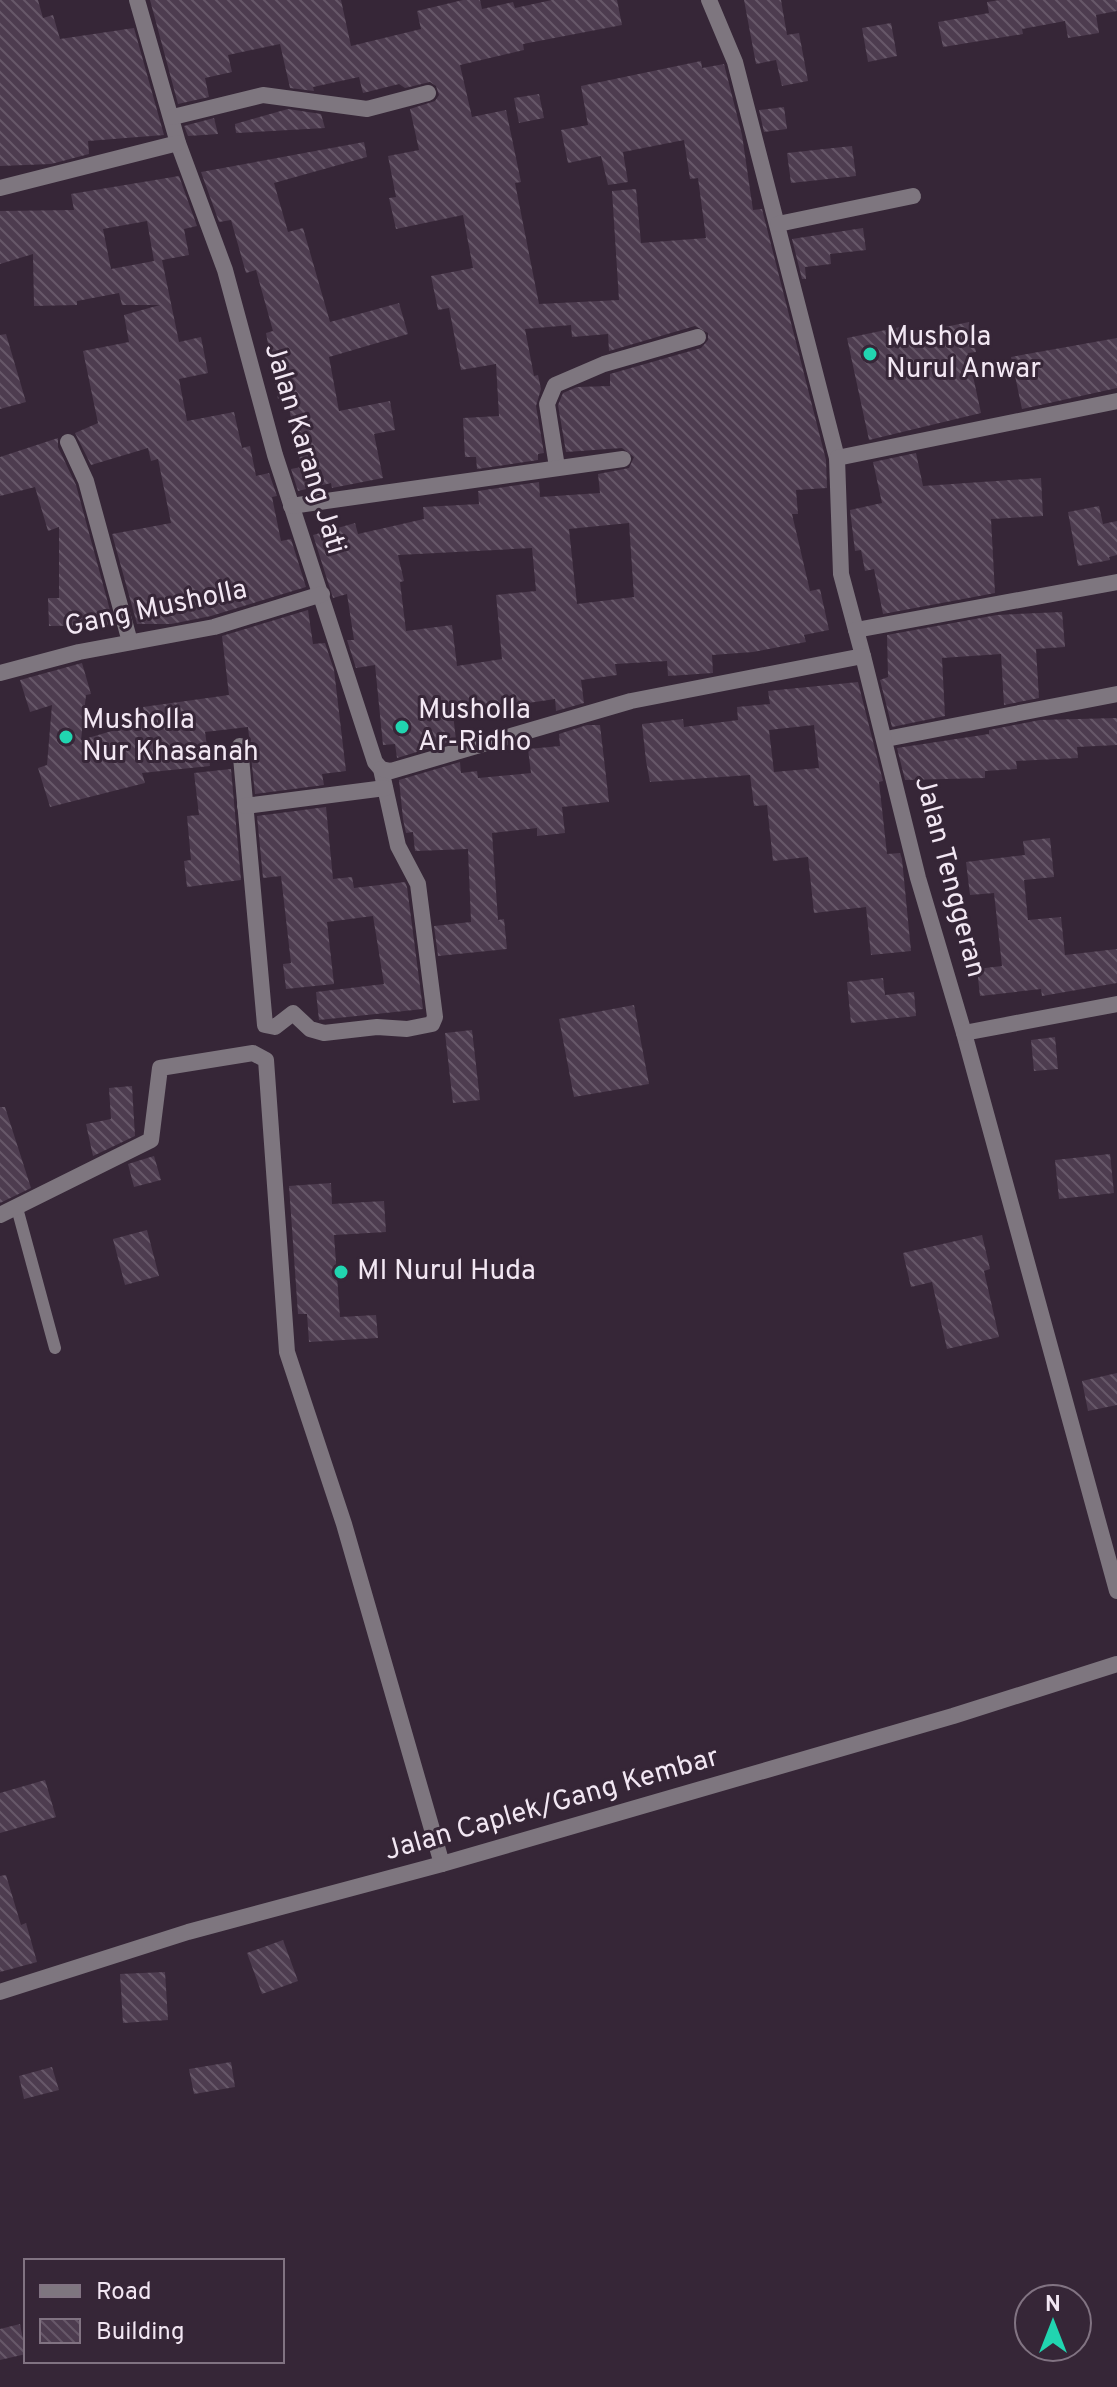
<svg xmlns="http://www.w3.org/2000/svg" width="1117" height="2387" font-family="Overpass,sans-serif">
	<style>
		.building { fill: url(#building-back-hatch); fill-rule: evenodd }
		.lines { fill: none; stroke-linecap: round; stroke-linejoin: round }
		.service { stroke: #7e767f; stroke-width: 12 }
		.minor { stroke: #7e767f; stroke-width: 16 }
		.poi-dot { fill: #21d5b0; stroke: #362637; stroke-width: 3 }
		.labels { text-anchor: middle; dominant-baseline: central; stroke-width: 6; stroke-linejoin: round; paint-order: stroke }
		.poi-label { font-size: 28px; fill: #f2e7f3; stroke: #362637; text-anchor: start }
		.street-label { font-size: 28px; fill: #f2e7f3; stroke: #362637 }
	</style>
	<defs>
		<pattern id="building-back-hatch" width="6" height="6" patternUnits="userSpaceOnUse" patternTransform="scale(2)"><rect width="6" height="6" fill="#4d3c4f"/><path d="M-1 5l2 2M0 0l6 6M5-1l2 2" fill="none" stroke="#675869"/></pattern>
	</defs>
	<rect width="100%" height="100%" fill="#362637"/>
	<!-- building -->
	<g class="building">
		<polygon points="0,0 38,0 43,18 53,15 60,39 134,28 164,135 88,141 89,154 51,164 0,166"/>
		<path d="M 150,0 L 341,0 L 351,46 L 421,29 L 417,11 L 463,0 L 480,0 L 482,9 L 513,2 L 515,8 L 552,0 L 617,0 L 622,25 L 523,44 L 524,50 L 460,65 L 472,117 L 506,110 L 521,182 L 515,183 L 539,304 L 619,300 L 612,191 L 636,189 L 641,243 L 706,238 L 698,178 L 690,179 L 684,140 L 623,152 L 628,182 L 608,185 L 601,156 L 568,163 L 561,130 L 588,125 L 581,86 L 701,61 L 702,68 L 724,64 L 742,135 L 753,210 L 762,209 L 826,460 L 827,488 L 796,490 L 798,514 L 792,514 L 810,591 L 820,589 L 829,630 L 804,635 L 806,642 L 753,652 L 712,655 L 713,673 L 668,676 L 667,661 L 615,664 L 617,675 L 581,680 L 584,703 L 556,711 L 555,699 L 453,714 L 456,740 L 397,758 L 395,744 L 383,745 L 375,665 L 356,668 L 347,640 L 354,640 L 347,594 L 333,598 L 313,535 L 355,523 L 358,534 L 424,519 L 423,507 L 479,504 L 478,491 L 539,482 L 540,497 L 600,493 L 598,474 L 629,468 L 634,457 L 622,448 L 566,452 L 558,405 L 563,393 L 577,387 L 610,386 L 610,374 L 701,348 L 708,340 L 708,333 L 695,326 L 609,351 L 608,334 L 572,337 L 571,325 L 525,329 L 534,376 L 538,375 L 541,389 L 536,406 L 544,453 L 538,454 L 538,460 L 477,469 L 476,457 L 465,457 L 463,418 L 499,416 L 496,364 L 461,370 L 449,308 L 438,310 L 431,276 L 473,268 L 463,215 L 396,229 L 389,198 L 396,197 L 388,156 L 419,150 L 410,109 L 435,101 L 439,95 L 436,86 L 430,82 L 405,88 L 399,84 L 363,93 L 359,77 L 313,87 L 314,91 L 290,88 L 280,44 L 228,55 L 232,72 L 205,78 L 209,97 L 178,104 ZM 629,523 L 634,597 L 577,604 L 569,529 ZM 532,548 L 536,591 L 496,595 L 502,659 L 457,666 L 452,625 L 406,631 L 400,582 L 404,581 L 398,555 Z"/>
		<polygon points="744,0 781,0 787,35 799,33 808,81 782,86 776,60 756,64"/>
		<polygon points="1000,0 1117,0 1117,11 1096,15 1099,33 1068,38 1065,21 1022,29 1023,34 943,47 938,22 989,13 987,2"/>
		<polygon points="891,23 897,56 868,62 862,28"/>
		<polygon points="539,94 544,118 519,123 514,98"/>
		<polygon points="784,107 787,129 764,132 759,110"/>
		<polygon points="288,109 321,114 325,128 236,133 235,124"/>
		<polygon points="214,118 218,134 188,136 184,126"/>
		<polygon points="364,142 367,157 274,183 288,232 303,228 330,322 399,303 408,334 329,357 339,411 390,401 395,430 374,434 383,478 332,488 331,483 298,491 291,469 301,467 287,398 278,399 266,333 273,331 256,270 246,273 231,220 219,222 201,172"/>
		<polygon points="852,146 856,176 791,183 787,153"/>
		<path d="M 179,176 L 197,226 L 184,229 L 189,255 L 162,260 L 179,342 L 201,337 L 208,373 L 179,379 L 187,421 L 234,412 L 242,448 L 250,446 L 256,476 L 269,473 L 277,496 L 272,497 L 281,541 L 291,539 L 306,587 L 211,616 L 171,624 L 137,624 L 112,534 L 171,523 L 158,459 L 151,461 L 148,448 L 91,465 L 75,433 L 98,423 L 83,351 L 129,342 L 124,315 L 160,305 L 122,305 L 119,293 L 77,301 L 77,305 L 34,306 L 33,254 L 0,264 L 0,211 L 74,210 L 71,194 ZM 147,221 L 154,261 L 111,269 L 103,229 Z"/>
		<polygon points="863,228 866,250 830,254 831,264 805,267 806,279 802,279 792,239"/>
		<polygon points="969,322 976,352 968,353 981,413 869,440 847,338 900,327 902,336"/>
		<polygon points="6,334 26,402 0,409 0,335"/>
		<polygon points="1117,338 1117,388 1022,409 1011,357"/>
		<polygon points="58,438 58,447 76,485 114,625 49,626 48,598 59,598 59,527 48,531 35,487 0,496 0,457"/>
		<polygon points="916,453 923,486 1041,478 1043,516 991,519 995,593 883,614 874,569 865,571 861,550 855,551 850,510 882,503 873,462"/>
		<polygon points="1099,506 1103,524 1117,521 1117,555 1109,557 1110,560 1078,566 1068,512"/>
		<polygon points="308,610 313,644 325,643 334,670 346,771 322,774 324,785 255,794 248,727 205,732 210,766 142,773 145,783 50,807 38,768 47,765 52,705 30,712 20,680 82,663 91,694 86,695 81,740 146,721 143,707 229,695 222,636"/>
		<polygon points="1062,612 1065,647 1036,649 1039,698 1004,705 1001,654 942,658 945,716 892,727 880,680 888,677 887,635 997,615"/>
		<path d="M 858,682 L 883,781 L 879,782 L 887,854 L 900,853 L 902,859 L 911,951 L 871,955 L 866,907 L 814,913 L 808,857 L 773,861 L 767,805 L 754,806 L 750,775 L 650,782 L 646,761 L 642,724 L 683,719 L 684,727 L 738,720 L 737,707 L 770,704 L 768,691 ZM 814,725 L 819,768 L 774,772 L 769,730 Z"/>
		<polygon points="1117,718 1117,745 1077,747 1078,758 1016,761 1017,769 985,771 985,778 905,780 897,748 989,734 989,730 1040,720"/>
		<polygon points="587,725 600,725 609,802 562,807 565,833 537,836 537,828 492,833 498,920 504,919 507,949 438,956 434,926 471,922 468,849 415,851 413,832 406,833 403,819 399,780 460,762 461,773 477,771 478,778 531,773 528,749 560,746 559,734"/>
		<polygon points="231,769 241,880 187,887 184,861 191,860 187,816 199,815 194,773"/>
		<polygon points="326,807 333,879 352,877 354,888 405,882 407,887 423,1009 319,1020 316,992 384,984 373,916 327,922 334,984 286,989 283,964 291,963 281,876 263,878 257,816"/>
		<polygon points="1050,838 1054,877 1024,880 1028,920 1061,917 1065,955 1117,949 1117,983 1042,996 1041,989 980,996 977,969 1002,966 994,893 970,895 966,862 1025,855 1023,841"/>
		<polygon points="883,978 885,995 914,992 916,1016 851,1023 847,982"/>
		<polygon points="634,1005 649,1084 574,1097 559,1019"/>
		<polygon points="472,1030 480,1100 453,1103 445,1033"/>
		<polygon points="1055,1037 1058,1069 1034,1071 1031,1040"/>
		<polygon points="132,1086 135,1136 93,1156 86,1124 111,1119 109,1088"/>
		<polygon points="0,1107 5,1107 31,1188 0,1203"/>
		<polygon points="1110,1154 1114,1193 1059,1199 1055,1160"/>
		<polygon points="154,1156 161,1180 134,1187 128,1164"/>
		<polygon points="331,1183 332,1204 384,1201 386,1232 334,1235 340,1317 376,1315 378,1338 309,1342 307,1314 298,1314 289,1186"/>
		<polygon points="147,1230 159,1276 125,1285 113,1239"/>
		<polygon points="982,1235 990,1269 984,1271 999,1337 947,1349 932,1282 911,1287 903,1253"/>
		<polygon points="1117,1373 1117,1405 1088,1411 1082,1381"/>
		<polygon points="45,1780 56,1817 0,1833 0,1793"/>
		<polygon points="6,1875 21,1925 26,1923 37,1962 0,1972 0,1876"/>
		<polygon points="283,1940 298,1981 262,1994 247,1953"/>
		<polygon points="165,1972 168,2020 123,2023 120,1974"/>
		<polygon points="231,2062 235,2087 194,2094 189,2069"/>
		<polygon points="52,2067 59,2090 24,2099 19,2076"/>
		<polygon points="20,2324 26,2354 0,2360 0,2329"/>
	</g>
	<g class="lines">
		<!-- service -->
		<polyline class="service" points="17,1208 55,1348"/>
		<!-- minor -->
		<g class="minor">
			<polyline points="137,0 178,143 225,270 275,455 375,762 381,769 398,846 418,884 435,1017 432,1024 407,1029 377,1027 324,1033 310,1029 293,1013 275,1027 265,1025 240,746"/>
			<polyline points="709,0 735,62 837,458"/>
			<polyline points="173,117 263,95 367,109 428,93"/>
			<polyline points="0,188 178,143"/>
			<polyline points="778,224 913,196"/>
			<polyline points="68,442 86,481 130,642"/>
			<polyline points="557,467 547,404 555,385 604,364 698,337"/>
			<polyline points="291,506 623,459"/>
			<polyline points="856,630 841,574 837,458 1117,401"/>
			<polyline points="863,656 856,630 1117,582"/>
			<polyline points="0,673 79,652 214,627 322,594"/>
			<polyline points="886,739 1117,694"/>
			<polyline points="381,769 391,771 631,701 863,656 918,878 964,1033 1117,1591"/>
			<polyline points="245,806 385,788"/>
			<polyline points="964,1033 1117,1004"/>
			<polyline points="0,1215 151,1140 160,1068 253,1053 266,1060 287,1352 344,1524 442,1864"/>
			<polyline points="0,1992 188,1932 442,1864 953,1716 1117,1664"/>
		</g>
	</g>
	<!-- markers -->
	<g class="poi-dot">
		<circle cx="870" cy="354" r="8"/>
		<circle cx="402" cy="727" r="8"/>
		<circle cx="66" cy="737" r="8"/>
		<circle cx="341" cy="1272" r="8"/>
	</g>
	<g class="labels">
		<!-- poi labels -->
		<g class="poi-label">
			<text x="886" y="338">Mushola<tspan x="886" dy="32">Nurul Anwar</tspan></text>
			<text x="418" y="711">Musholla<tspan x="418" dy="32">Ar-Ridho</tspan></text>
			<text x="82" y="721">Musholla<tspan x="82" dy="32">Nur Khasanah</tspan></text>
			<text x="357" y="1272">MI Nurul Huda</text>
		</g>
		<!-- street labels -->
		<g class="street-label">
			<text transform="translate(304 449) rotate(73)">Jalan Karang Jati</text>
			<text transform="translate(156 609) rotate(-12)">Gang Musholla</text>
			<text transform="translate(949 877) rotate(75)">Jalan Tenggeran</text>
			<text transform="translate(552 1805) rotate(-16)">Jalan Caplek/Gang Kembar</text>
		</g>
	</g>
	<!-- legend -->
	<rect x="24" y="2259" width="260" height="104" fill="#362637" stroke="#817382" stroke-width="2"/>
	<rect x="40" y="2285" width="40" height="12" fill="#7e767f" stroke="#817382" stroke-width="2"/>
	<text x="96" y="2299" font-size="24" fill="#f2e7f3">Road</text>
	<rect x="40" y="2319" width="40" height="24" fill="url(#building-back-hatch)" stroke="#817382" stroke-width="2"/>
	<text x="96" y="2339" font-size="24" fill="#f2e7f3">Building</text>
	<!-- north arrow -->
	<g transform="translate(1053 2323)"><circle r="38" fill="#362637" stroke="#817382" stroke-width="2"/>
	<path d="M0-6L14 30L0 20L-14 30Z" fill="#21d5b0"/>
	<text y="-12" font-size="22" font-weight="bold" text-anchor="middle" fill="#f2e7f3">N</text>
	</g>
</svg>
